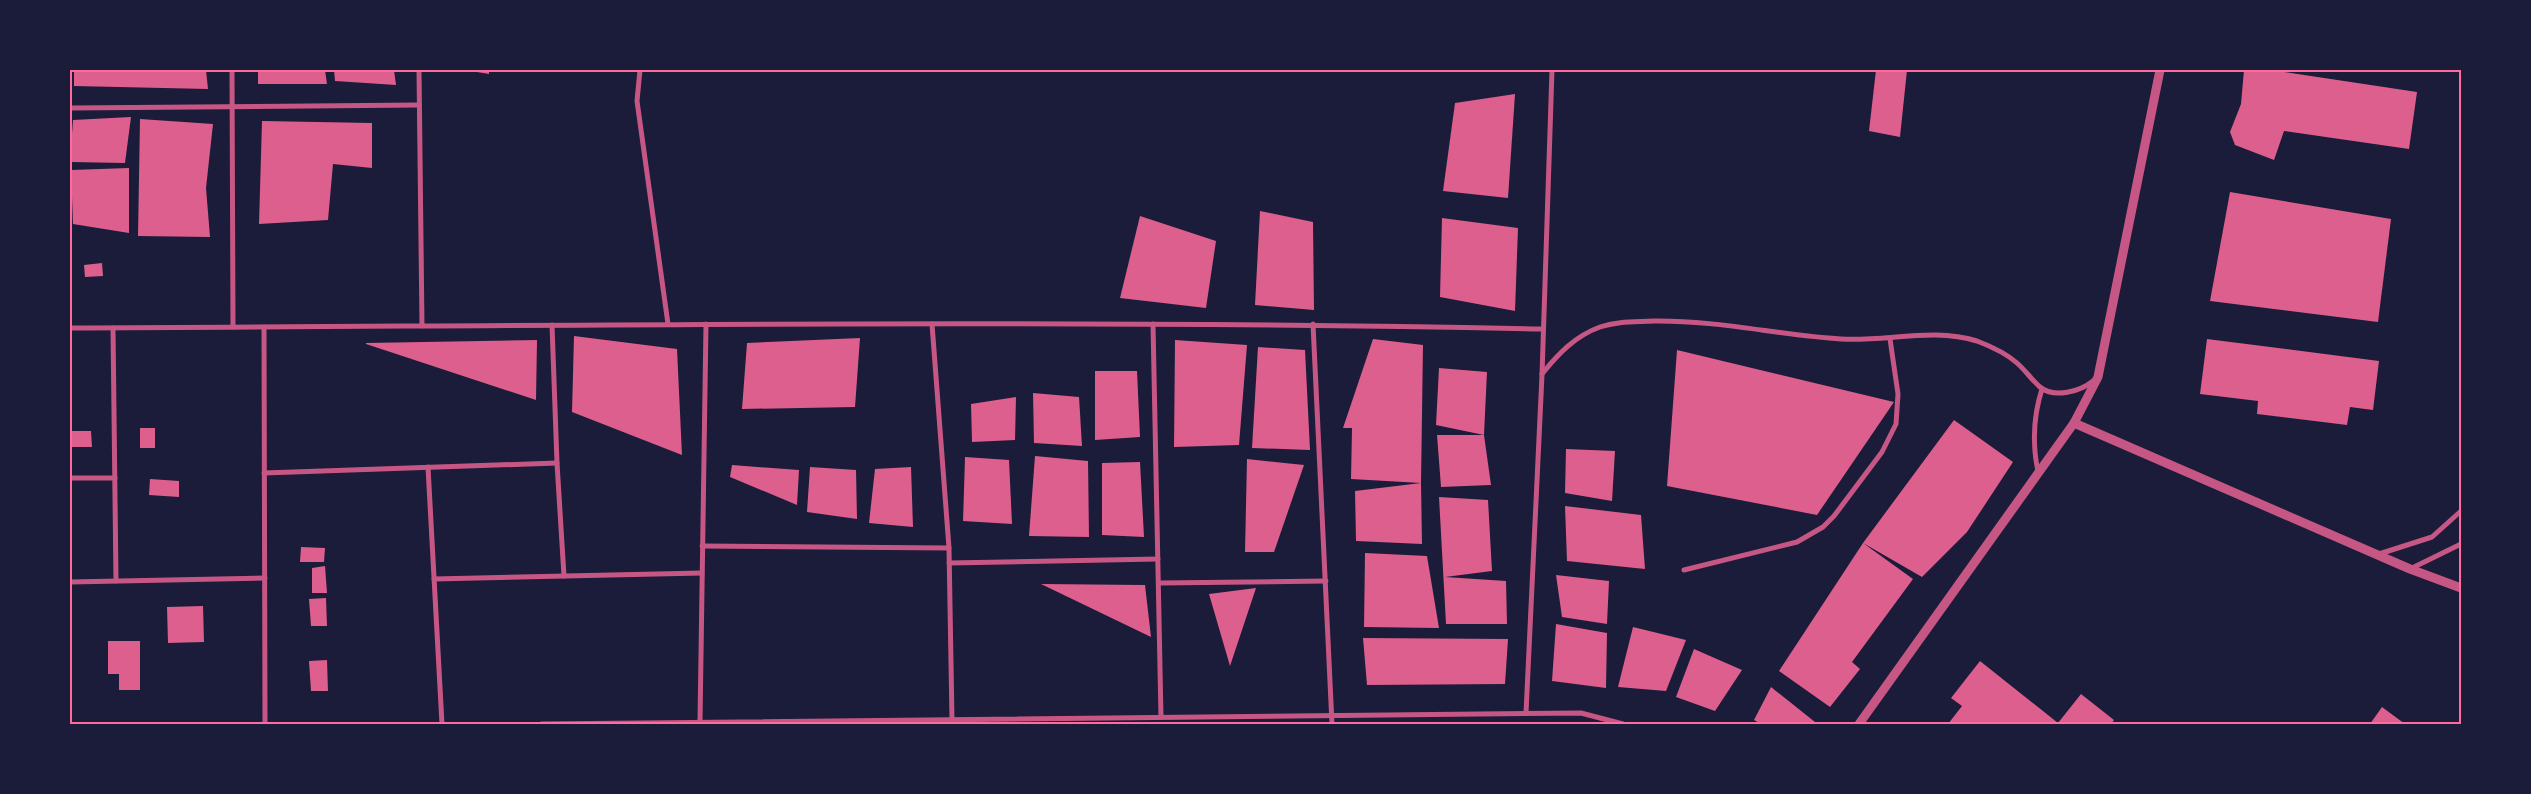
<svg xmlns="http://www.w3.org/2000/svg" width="2531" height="794" font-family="'Public Sans',sans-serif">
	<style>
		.building { fill: #dd5f8e }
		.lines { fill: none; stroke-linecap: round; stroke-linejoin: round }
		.minor { stroke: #c65784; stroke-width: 5 }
		.tertiary { stroke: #c65784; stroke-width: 9 }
		.neatline { fill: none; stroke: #ff6b9d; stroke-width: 2 }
	</style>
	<rect width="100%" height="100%" fill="#1b1b3a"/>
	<!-- building -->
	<g class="building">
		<polygon points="74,70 206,70 208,89 74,86"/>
		<polygon points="258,70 325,70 327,84 258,84"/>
		<polygon points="334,70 394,70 396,85 335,81"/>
		<polygon points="471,70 489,70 489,74 471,71"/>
		<polygon points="1876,70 1907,70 1900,137 1869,131"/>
		<polygon points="2244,70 2284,70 2284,72 2417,92 2409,149 2284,131 2274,160 2235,145 2230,132 2241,104"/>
		<polygon points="1515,94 1508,198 1443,191 1455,103"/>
		<polygon points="131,117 125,163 70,162 73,120"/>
		<polygon points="140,119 213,124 206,188 210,237 138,236"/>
		<polygon points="262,121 372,123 372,168 333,164 328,220 259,224"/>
		<polygon points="129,168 129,233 73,224 71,170"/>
		<polygon points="2230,192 2391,219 2378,322 2210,301"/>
		<polygon points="1260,211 1313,222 1314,310 1255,305"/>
		<polygon points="1140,216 1216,241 1206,308 1120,298"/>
		<polygon points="1442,218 1518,228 1515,311 1440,297"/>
		<polygon points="102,263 103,276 85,277 84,265"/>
		<polygon points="574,336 677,349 682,455 572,412"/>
		<polygon points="860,338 855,407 742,409 747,343"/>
		<polygon points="1373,339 1423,345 1421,483 1351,479 1352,428 1343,428"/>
		<polygon points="2207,339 2379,361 2373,410 2350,407 2347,425 2257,414 2258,401 2200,394"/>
		<polygon points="537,340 536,400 366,344 366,343"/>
		<polygon points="1175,340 1247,345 1239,445 1174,447"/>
		<polygon points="1258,347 1305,350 1310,450 1252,448"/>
		<polygon points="1677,350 1894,402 1817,515 1667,486"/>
		<polygon points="1439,368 1487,372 1484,435 1436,425"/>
		<polygon points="1095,371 1137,371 1140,437 1095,440"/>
		<polygon points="1033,393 1079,397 1082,446 1034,443"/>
		<polygon points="1016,397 1015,440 972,442 971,404"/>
		<polygon points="1954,420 2013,462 1967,532 1922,577 1863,543 1913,579 1852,662 1860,669 1830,707 1779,671 1863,543"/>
		<rect x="140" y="428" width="15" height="20"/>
		<polygon points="72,431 91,431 92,447 70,447"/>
		<polygon points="1437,435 1484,435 1491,485 1441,487"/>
		<polygon points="1566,449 1615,451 1612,501 1565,493"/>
		<polygon points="1035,456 1088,461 1089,537 1029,536"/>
		<polygon points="965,457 1009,460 1012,524 963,521"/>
		<polygon points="1247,459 1304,465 1274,552 1245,552"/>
		<polygon points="1140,462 1144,537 1102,535 1102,463"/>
		<polygon points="732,465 799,470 797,505 730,477"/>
		<polygon points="810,467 856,470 857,519 807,512"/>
		<polygon points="911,467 913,527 869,523 875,469"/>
		<polygon points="150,479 179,481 179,497 149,495"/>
		<polygon points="1421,483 1422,544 1356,541 1355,491"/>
		<polygon points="1439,497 1488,500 1492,571 1445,577 1506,581 1507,624 1446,624"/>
		<polygon points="1565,506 1641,515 1645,569 1567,561"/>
		<polygon points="301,547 325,548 324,562 300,562"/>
		<polygon points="1365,553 1427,556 1439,628 1364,627"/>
		<polygon points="325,566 327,593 312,593 312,568"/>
		<polygon points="1556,575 1609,581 1607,624 1562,617"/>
		<polygon points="1041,584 1145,585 1151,637"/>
		<polygon points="1256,588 1230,666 1209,594"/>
		<polygon points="326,598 327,626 311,626 309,599"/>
		<polygon points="203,606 204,642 168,643 167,607"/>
		<polygon points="1556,624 1607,633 1606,688 1552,681"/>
		<polygon points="1633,627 1686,640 1666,691 1618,687"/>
		<polygon points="1363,638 1508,639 1505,684 1367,685"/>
		<polygon points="108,641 140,641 140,690 119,690 119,674 108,674"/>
		<polygon points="1694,649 1742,670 1715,711 1676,697"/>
		<polygon points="327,660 328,691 311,691 309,661"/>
		<polygon points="1980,661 2058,723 2081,694 2114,720 2111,724 1948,724 1962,706 1951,698"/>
		<polygon points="1771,687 1815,722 1813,724 1761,724 1754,720"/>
		<polygon points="2382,707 2405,724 2370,724"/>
	</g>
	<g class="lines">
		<!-- minor -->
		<g class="minor">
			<polyline points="232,70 233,327"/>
			<polyline points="419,70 422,326"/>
			<polyline points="640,70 637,101 668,324"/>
			<polyline points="70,108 419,105"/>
			<polyline points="932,324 949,548 952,720"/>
			<polyline points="1153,324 1161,717"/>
			<polyline points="1313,324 1332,724"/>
			<polyline points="552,325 557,463 564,576"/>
			<polyline points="264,327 265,724"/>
			<path d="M 70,328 C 561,326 1051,319 1542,329"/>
			<polyline points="113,328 116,581"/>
			<path d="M 1542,374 C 1558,354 1575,336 1600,327 C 1617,321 1635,322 1653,321 C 1717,320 1778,335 1841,339 C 1886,342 1933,327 1977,341 C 1990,346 2006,353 2017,363 C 2025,370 2032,380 2040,387 C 2054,399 2081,391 2093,381"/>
			<polyline points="428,467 442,724"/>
			<path d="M 2038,472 C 2032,443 2033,417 2042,389"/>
			<polyline points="264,473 557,463"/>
			<polyline points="70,478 115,478"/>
			<polyline points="702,546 949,548"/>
			<polyline points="2379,554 2432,537 2461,511"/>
			<polyline points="949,563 1158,559"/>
			<polyline points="2410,569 2461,544"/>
			<polyline points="1684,570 1797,542 1823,527 1834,516 1882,452 1896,424 1898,394 1890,339"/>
			<polyline points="434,579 702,573"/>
			<polyline points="70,582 265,578"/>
			<polyline points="1159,583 1326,581"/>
			<polyline points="1526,713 1542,375 1552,70"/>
			<polyline points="700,722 706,324"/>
			<polyline points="541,724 1581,713 1623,724"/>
		</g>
		<!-- tertiary -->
		<g class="tertiary">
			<polyline points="2074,423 2410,569 2461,588"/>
			<polyline points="1859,724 2074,423 2098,377 2160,70"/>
		</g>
	</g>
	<!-- border -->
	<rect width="2531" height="794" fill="none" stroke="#1b1b3a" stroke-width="142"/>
	<rect x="71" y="71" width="2389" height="652" class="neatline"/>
</svg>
